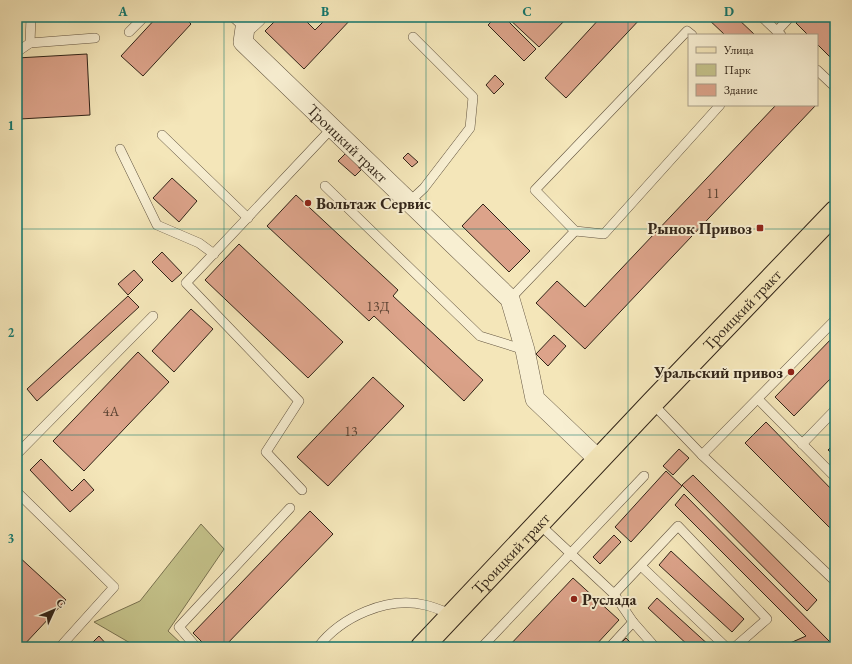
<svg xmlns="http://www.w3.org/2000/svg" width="852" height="664" font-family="'EB Garamond',serif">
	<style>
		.green { fill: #c4c28a; stroke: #7a7351 }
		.building { fill: #dca38a; stroke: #312418 }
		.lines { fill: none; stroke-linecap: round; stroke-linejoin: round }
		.lane-casing { stroke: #625440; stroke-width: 10 }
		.street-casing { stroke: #625440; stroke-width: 20 }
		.primary-casing { stroke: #312418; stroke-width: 24 }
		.lane { stroke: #f8efd2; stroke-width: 9 }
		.street { stroke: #f8efd2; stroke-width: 19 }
		.primary { stroke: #f4e6b9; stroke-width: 22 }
		.grid { fill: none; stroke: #0f766e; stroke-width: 1; stroke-opacity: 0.55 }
		.poi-dot { fill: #8f2418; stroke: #f8efd2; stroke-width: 1.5 }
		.labels { text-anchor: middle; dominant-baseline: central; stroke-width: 4; stroke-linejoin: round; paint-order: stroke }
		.number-label { font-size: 14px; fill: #5c4434 }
		.street-label { font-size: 16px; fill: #312418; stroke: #f8efd2 }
		.poi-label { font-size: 16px; font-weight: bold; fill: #312418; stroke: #f8efd2; text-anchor: start }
		.neatline { fill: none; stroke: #0f766e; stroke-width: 1.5 }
		.grid-label { font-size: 13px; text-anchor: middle; font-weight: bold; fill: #0f766e }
	</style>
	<rect width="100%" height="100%" fill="#f4e6b9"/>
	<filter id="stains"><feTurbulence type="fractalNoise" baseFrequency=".005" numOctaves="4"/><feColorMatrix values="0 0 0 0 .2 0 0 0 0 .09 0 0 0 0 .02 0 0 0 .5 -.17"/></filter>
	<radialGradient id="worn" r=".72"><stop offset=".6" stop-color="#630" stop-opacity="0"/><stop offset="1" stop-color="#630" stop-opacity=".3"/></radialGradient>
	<!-- green -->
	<polygon class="green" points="201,524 224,549 168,631 185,647 137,647 94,622 140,601"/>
	<!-- building -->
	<g class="building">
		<polygon points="157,17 184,17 191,24 143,76 121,56"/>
		<polygon points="279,17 302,17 315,30 328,17 353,17 304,69 265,31"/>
		<polygon points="496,17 504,17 536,49 524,61 488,25"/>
		<polygon points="507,17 568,17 539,47"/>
		<polygon points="601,17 642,17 566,98 545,78"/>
		<polygon points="706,17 736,17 755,35 725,35"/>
		<polygon points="802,17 835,17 835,62 817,44 817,35 808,35 796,23"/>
		<polygon points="87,54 90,115 20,119 17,58"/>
		<polygon points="495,75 504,84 494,94 486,85"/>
		<polygon points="776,105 816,105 585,349 536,303 557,281 585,307"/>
		<polygon points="348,151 364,167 355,176 338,161"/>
		<polygon points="408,153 418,162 412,167 403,158"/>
		<polygon points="172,178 197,201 179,222 153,198"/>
		<polygon points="296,195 398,290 393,296 483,380 464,401 374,316 369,321 267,226"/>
		<polygon points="483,204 530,251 509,272 462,226"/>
		<polygon points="239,244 343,342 308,378 205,280"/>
		<polygon points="162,252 182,273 172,282 152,262"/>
		<polygon points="134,270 143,280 128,295 118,284"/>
		<polygon points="128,296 139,307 37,401 27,389"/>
		<polygon points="191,309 213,329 174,372 152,351"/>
		<polygon points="554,335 566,346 548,366 536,354"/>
		<polygon points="835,335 835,374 794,416 775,397"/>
		<polygon points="138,352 169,382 84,471 53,441"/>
		<polygon points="373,377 404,406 328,486 297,457"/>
		<polygon points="766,422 835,493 835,533 745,443"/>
		<polygon points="835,443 835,456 828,450"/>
		<polygon points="679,449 689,458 673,475 663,466"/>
		<polygon points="41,459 72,491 84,479 94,490 70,512 30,470"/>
		<polygon points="666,471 682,486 631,542 615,527"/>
		<polygon points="693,475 817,600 807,611 682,485"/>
		<polygon points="684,494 830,642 819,647 781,647 806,636 675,505"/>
		<polygon points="310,511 333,534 224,647 207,647 193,633"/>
		<polygon points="614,535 621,542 600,564 593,557"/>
		<polygon points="671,551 744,619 732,632 659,565"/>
		<polygon points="17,555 66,600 22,647 17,647"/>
		<polygon points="573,578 619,620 594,647 508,647"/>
		<polygon points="657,598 711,647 690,647 648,608"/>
		<polygon points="99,636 108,646 107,647 92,647 90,645"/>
		<polygon points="626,638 635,647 617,647"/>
	</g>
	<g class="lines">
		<defs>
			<g id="lane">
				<polyline points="233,17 245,28"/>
				<polyline points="762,17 781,35"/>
				<polyline points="777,31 790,17"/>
				<polyline points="129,32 144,17"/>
				<polyline points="30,43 95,38"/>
				<polyline points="17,52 30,43 31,17"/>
				<polyline points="817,70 835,87"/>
				<polyline points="162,135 248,218"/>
				<polyline points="120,149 157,225 199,243 214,254"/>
				<polyline points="325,186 480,336 525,350"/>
				<polyline points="409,202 424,188 470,128 473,97 413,37"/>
				<polyline points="575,231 604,234 720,105"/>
				<polyline points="510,299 575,231 535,190 687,31 692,35"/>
				<polyline points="758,399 835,477"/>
				<polyline points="652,403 702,455 835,581"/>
				<polyline points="802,444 835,410"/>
				<polyline points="17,454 153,316"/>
				<polyline points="702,455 835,320"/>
				<polyline points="302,490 266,452 299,401 186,283 332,128"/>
				<polyline points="17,492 114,587 60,647"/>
				<polyline points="538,523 614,594 633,622 655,647"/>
				<polyline points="641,566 726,647"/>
				<polyline points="614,594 678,526 767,619 735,647"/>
				<polyline points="196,647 179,627 290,508"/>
				<path d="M 318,647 C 341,617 387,596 425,605 C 434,607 443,611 451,614"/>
				<polyline points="482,647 644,476"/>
				<polyline points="610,647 633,622"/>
			</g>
			<g id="street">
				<path id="s1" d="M 257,17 L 245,28 L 243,42 L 510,299 L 525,350 L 535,399 L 598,459"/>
			</g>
			<g id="primary">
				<path id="s2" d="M 422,647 L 652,403 L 835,212"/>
			</g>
		</defs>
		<!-- lane casing -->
		<use href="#lane" class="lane-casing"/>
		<!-- street casing -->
		<use href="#street" class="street-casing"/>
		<!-- primary casing -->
		<use href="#primary" class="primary-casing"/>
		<!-- lane -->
		<use href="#lane" class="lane"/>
		<!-- street -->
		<use href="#street" class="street"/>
		<!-- primary -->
		<use href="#primary" class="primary"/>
	</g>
	<!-- grid -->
	<path class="grid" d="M 224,17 L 224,647M 426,17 L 426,647M 628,17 L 628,647M 17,229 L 835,229M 17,435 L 835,435"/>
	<!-- markers -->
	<g class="poi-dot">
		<circle cx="308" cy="203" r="4"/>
		<rect x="756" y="224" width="8" height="8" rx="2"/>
		<circle cx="791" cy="372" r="4"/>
		<circle cx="574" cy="599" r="4"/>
	</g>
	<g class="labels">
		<!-- number labels -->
		<g class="number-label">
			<text x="713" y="193">11</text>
			<text x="378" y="306">13Д</text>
			<text x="111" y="411">4А</text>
			<text x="351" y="431">13</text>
		</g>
		<!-- street labels -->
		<g class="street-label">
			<text stroke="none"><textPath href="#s1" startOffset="176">Троицкий тракт</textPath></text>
			<text stroke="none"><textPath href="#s2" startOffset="465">Троицкий тракт</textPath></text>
			<text stroke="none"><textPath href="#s2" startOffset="129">Троицкий тракт</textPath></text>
		</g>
		<!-- poi labels -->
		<g class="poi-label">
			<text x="316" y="203">Вольтаж Сервис</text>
			<text x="752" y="228" text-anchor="end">Рынок Привоз</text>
			<text x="783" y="372" text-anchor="end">Уральский привоз</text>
			<text x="582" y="599">Руслада</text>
		</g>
	</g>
	<!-- margin -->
	<rect width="852" height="664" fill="none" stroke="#f4e6b9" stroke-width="44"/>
	<!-- legend -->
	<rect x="688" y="34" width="130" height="72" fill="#f8efd2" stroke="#a89e88"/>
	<rect x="696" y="47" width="20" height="6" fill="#f4e6b9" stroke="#a89e88"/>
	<text x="724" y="54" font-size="12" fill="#312418">Улица</text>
	<rect x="696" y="64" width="20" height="12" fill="#c4c28a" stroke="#a89e88"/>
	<text x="724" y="74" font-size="12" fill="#312418">Парк</text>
	<rect x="696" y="84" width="20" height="12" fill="#dca38a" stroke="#a89e88"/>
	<text x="724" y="94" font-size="12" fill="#312418">Здание</text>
	<!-- north arrow -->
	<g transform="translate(54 610) rotate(46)" stroke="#f8efd2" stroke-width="3" paint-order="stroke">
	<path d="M0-3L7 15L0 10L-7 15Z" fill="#312418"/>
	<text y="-6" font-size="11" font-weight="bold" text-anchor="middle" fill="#312418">С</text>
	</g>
	<rect x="22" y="22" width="808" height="620" class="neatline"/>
	<g class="grid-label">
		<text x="123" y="16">A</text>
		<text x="325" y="16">B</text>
		<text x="527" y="16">C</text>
		<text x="729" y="16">D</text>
		<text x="11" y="130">1</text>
		<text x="11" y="337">2</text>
		<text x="11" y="543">3</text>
	</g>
	<rect width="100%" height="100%" filter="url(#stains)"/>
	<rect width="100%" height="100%" fill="url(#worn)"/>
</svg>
